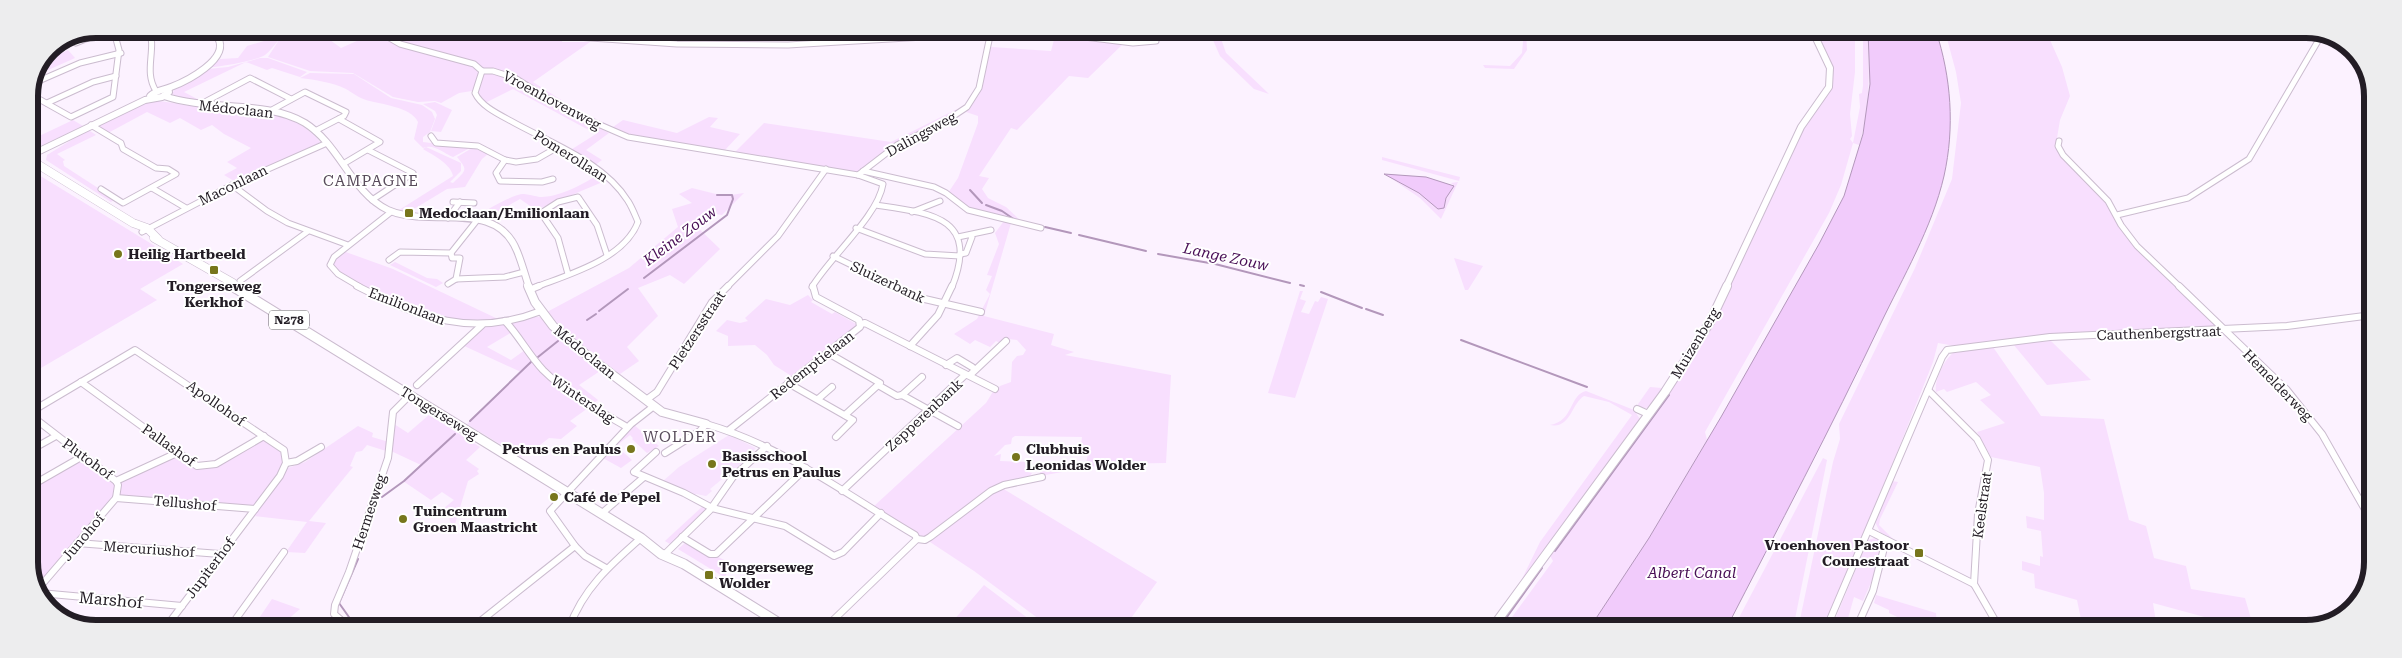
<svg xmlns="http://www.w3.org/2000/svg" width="2402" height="658" font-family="'Roboto Serif',serif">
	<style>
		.built { fill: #f8e3fe }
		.green { fill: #f8dffe }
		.water { fill: #f1cbfb; stroke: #b397bb }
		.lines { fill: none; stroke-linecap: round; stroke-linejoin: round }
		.stream { stroke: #b397bb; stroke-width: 2 }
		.street-far1-casing { stroke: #cbbccf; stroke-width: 7 }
		.street-casing { stroke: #cbbccf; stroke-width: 8 }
		.secondary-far1-casing { stroke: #cbbccf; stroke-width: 8 }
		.secondary-casing { stroke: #cbbccf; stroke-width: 10 }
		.primary-far1-casing { stroke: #cbbccf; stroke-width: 9 }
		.primary-casing { stroke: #cbbccf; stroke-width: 11 }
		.street-far1 { stroke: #fff; stroke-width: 5 }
		.street { stroke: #fff; stroke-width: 6 }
		.secondary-far1 { stroke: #fff; stroke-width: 6 }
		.secondary { stroke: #fff; stroke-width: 8 }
		.primary-far1 { stroke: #fff; stroke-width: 8 }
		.primary { stroke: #fff; stroke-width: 9 }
		.poi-dot { fill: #77761c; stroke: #fff; stroke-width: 2 }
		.labels { text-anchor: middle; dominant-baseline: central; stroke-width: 4; stroke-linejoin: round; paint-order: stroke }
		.shield { fill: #fff; stroke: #656166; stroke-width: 1 }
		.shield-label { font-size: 12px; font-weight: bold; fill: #231d25 }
		.street-label { font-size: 14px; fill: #231d25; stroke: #fff }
		.poi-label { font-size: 14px; font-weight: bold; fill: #231d25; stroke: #fff; text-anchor: start }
		.neighbourhood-label { font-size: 15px; letter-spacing: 1px; fill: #594c5c; stroke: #fff }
		.water-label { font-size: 15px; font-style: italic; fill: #480e55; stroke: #fff }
		.near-street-label { font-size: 16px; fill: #231d25; stroke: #fff }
		.rim { fill: none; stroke: #231d25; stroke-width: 6 }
	</style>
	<rect width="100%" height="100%" fill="#fcf2ff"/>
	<!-- built -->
	<g class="built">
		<polygon points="1158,30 1206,30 1205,32 1162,38"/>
		<polygon points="729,435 756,448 729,476 727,475 710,489 712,491 706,496 696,494 694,496 662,482 679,467"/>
	</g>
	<!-- green -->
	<g class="green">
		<path d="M 280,29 L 291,30 C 278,37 275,47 265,55 C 258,60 220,67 210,67 L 220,59 L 238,58 L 247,46 L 274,38 L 272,31 Z"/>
		<polygon points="296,29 351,29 330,40 341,48 375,33 396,44 473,67 479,74 472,91 459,93 441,103 435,101 418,102 393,97 353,73 310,71 268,57 279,40"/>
		<polygon points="377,29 451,29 479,34 563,38 562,42 590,42 533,82 574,108 613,127 623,120 677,133 709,117 718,118 710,127 740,134 725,150 735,152 764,123 891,142 955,110 962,109 893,145 857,172 853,172 642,140 588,120 507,73 496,69 484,69 480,65 395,40"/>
		<polygon points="1101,30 1158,30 1162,40 1156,40 1152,36 1153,42 1148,42 1059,32 1102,36"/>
		<polygon points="1212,30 1218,30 1226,53 1269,94 1254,89 1220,56 1213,40"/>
		<polygon points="1524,30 1526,30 1527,50 1514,69 1485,68 1483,65 1510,66 1522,53"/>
		<path d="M 1814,30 L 1855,30 L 1855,72 L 1850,114 L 1852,136 L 1850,139 L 1853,143 L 1860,107 L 1859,94 L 1862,93 L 1863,86 L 1863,31 L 1868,31 C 1869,69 1871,108 1859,145 L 1853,143 L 1841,185 L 1829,213 L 1705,432 L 1707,440 L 1649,538 L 1589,629 L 1504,628 L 1553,561 L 1549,554 L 1691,360 L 1709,330 L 1808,119 C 1843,76 1836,79 1814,30 Z"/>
		<polygon points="1945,31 2046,31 2062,67 2070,96 2060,120 2056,144 2106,200 2127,236 2216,325 2215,328 2116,333 1955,346 1938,343 1933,362 1898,450 1823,629 1798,629 1833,462 1840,439 1839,424 1915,268 1952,179 1961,103 1956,72"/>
		<polygon points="1055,36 1124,43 1088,78 1069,76 1017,130 1011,128 979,176 989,178 982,189 988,198 1006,207 1023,223 971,210 948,193 958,178 978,123 978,116 966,112 979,95 991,47 1051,51"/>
		<polygon points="68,50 75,58 46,71 41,66 43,62"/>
		<polygon points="260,58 268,58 307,72 300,77 272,68 267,70 246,62 184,92 201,101 184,99 172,94 175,89 208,69 228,67"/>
		<polygon points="485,72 505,75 562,110 609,133 586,150 602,160 594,166 569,151 596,134 513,89 485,103 477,93"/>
		<path d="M 310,73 L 354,74 L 391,98 L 422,105 L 432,112 L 435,119 L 430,132 L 423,137 L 423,142 L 470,148 L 453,157 C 444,153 433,143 423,148 L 414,139 L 418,122 C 412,107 379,104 366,100 C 359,98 353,93 346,89 C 331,82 316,80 300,78 Z"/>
		<path d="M 150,101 C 164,100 178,105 192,106 C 234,109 292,105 321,143 L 234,181 L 224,175 L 237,168 L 227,162 L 251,148 L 224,134 L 212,125 L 201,130 L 180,118 L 170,123 L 147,112 L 108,133 L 96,125 Z"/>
		<polygon points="435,102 452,110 441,132 431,131 437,115 435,111 423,104"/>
		<polygon points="73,120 83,126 43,145 29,148 29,134 35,138"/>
		<polygon points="91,128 90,131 96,135 57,154 65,160 63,161 64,166 115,199 111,202 46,160 47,155"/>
		<path d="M 426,147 L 461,163 L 461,171 L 450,182 L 453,183 C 468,169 467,170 457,157 L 472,148 L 489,153 L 482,159 L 465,187 L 447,189 L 409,212 L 399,210 L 453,176 C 451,164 433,155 423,149 Z"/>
		<polygon points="1382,157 1460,177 1459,181 1382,160"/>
		<polygon points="29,169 155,246 149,250 150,251 157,248 161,250 154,254 161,258 168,254 183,264 140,289 157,300 29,375"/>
		<path d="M 598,175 L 605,181 L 536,210 L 520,199 L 488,217 L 479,216 C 484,210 516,193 524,194 C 539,196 538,199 555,195 C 571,191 584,183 598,175 Z"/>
		<polygon points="1392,179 1419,193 1438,209 1454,186 1451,183 1458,182 1441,219 1420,198"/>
		<polygon points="692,188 724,196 744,193 722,215 709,213 696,226 720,249 684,284 670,275 638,288 658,316 627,347 639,361 620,374 569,335 547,312 629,268 678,227 672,209 692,203 679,194"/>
		<polygon points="1004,221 1011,223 984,316 1054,334 1051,345 1074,352 1065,355 1171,375 1166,463 1107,464 1040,476 1040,472 1086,463 1088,454 1080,453 1082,437 1015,436 1012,438 1011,444 1005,445 994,456 1001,454 1000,461 1027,462 1027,472 1032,473 1029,477 999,486 923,538 873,507 986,403 994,390 996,391 1000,386 1011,382 1012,362 1017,356 1023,355 1026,350 1017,340 1008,339 1000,343 996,341 990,347 975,340 970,344 954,334 977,319 990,294 986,290 992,276 987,275 999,244 995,233"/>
		<path d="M 343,251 L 393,269 L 500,320 C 485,321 465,324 450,321 C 421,314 351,288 333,265 L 333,261 Z"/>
		<polygon points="1454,258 1483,266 1468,290 1465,290"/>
		<polygon points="395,262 427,278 437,279 443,283 436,287 390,265"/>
		<polygon points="1300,291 1303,291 1300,299 1306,301 1301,312 1309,314 1315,301 1318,302 1321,297 1328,299 1295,398 1268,393"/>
		<polygon points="808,295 813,300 811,302 832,314 835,312 856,324 855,328 793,377 774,365 767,355 755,345 728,346 728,336 716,331 727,320 740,323 748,321 745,318 766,299 790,305"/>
		<polygon points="534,317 540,317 561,339 600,371 579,385 598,400 591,405 550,375 510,323"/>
		<polygon points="505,323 512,332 487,347 511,360 525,350 559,388 588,408 570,421 577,426 561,439 549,438 526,456 524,455 521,457 467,424 521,372 462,345 482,328"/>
		<polygon points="1703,329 1651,406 1647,408 1636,407 1650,387 1662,388"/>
		<polygon points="2051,341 2091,380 2047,385 2013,344"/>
		<path d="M 1993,347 L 2041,416 L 2104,419 L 2129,520 L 2146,526 L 2154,558 L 2186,566 L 2191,589 L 2245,598 L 2254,629 L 2212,629 L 2208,618 L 2153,603 L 2157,629 L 2083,629 L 2077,600 L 2035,588 L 2034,574 L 2022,570 L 2022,561 L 2040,566 L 2040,556 L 2043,557 L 2041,531 L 2027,528 L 2026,516 L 2044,520 L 2044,493 L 2040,467 L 1991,457 L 1977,432 L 2005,423 L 1980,400 L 1991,395 L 1976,382 L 1947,392 L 1944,389 L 1936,392 C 1934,381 1944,360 1953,353 Z"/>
		<path d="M 1586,391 L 1634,410 L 1640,419 L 1520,583 L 1540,542 L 1632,415 L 1609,402 L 1584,396 C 1571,404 1571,429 1550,425 C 1574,421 1569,395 1586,391 Z"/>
		<polygon points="429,415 480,447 466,460 479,469 477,471 479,474 468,481 453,531 449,517 439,512 454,500 442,492 431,500 403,481 421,465 391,451 394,424 408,433"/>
		<polygon points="634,425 659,446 647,453 632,439 633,438 630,435 616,446 632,460 621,468 601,457"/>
		<polygon points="358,426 373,433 372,437 389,442 386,451 367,445 362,451 356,452 350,466 353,467 309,521 326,523 305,553 286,552 307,522 254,516 288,468 305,462"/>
		<polygon points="263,438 282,451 284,464 254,507 118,496 119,481 178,453 203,468"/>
		<polygon points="82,457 117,485 116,495 37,587 29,567 29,487"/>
		<polygon points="1823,458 1827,460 1793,629 1733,629"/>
		<polygon points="1892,481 1898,482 1880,519 1879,525 1894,540 1880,532 1875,522"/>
		<polygon points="1002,488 1157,582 1124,628 1051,628 974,571 930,542 931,539 989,494"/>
		<polygon points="703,506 706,509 670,544 665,541"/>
		<polygon points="1875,538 1881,540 1876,571 1863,601 1854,597 1845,629 1831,629 1868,540"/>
		<polygon points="685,543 709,557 718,557 735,565 724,577 678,549"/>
		<polygon points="984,585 1041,628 947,628"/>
		<polygon points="1876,595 1936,613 1937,626 1947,629 1922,629 1889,613 1889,610 1874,603"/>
		<polygon points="272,599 300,609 279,627 253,627"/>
	</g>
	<!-- water -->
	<g class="water">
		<path d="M 1868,31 L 1936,31 C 1951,77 1955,127 1944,176 C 1932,228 1903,277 1880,325 C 1831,428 1778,528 1726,629 L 1589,629 L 1649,538 L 1721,417 L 1819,244 L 1844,196 L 1863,134 L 1870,84 Z"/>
		<polygon points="1384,174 1426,177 1454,186 1446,198 1444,208 1438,209 1419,193"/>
	</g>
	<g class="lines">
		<!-- stream -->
		<g class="stream">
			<polyline points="970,190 982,203"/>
			<polyline points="986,205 1002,211 1015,220"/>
			<polyline points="1045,227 1071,233"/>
			<polyline points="1079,235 1146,251"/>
			<polyline points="1158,254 1215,264 1290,283"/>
			<polyline points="644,278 727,215 733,199 732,195 717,195"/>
			<polyline points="1300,285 1304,286"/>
			<polyline points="1321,292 1362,308"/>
			<polyline points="1366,309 1383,315"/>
			<polyline points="599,311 628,289"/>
			<polyline points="587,320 596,314"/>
			<polyline points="1461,340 1587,387"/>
			<polyline points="538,357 558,341"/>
			<polyline points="470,421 532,361"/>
			<polyline points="382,497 404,481 455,434"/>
			<polyline points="1555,551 1669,395"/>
			<polyline points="356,627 339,603 358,559"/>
			<polyline points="1499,628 1542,568"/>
		</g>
		<defs>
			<g id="street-far1">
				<path d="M 149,29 C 157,50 143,71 156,91"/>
				<polyline points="268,29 268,31"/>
				<polyline points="374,29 400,44 474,64 482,71"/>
				<polyline points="461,29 677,44 788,45 992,33 1060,34 1133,43 1156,41"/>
				<polyline points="76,43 107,30"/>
				<path d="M 482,71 L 493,71 L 515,78 L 568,111 L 628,137 L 858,175 L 883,184 C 878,216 830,257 812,287"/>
				<path d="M 482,71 L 475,93 C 481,106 498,114 511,121 C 550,143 603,161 628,201 C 632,207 635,215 638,222 C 624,259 570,274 536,287"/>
				<polyline points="34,83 80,63 121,53"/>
				<polyline points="30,94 71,117 113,97 119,50 116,39 105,29"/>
				<polyline points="47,103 93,82 116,76"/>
				<polyline points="201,104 250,78 291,99"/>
				<polyline points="270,111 305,92 346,112 344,116 315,131"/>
				<polyline points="339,119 380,142 343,164"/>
				<polyline points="91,125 121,143 123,149 156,168 168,169 176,174 123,203 101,189"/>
				<polyline points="431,136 436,143 478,146 505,160 516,162 537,159 558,147"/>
				<polyline points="2059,141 2058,146 2063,155 2108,201 2121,225 2137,246 2180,287"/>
				<polyline points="368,150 413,173 372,200"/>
				<polyline points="505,160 496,173 500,181 542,182 553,179"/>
				<polyline points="863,171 934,187 946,193 968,210 1041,228"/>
				<polyline points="858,175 897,145 943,123 967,107 979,88 991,31"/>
				<polyline points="232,185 267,211 288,223 348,245"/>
				<polyline points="152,188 186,208"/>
				<polyline points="453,202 474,203"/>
				<path d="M 876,205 C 931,213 980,217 952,287"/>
				<polyline points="912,212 940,201"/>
				<polyline points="2117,215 2188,198 2249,159 2318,41 2326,33"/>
				<polyline points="448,218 460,202"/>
				<polyline points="856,228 925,254 960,256"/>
				<polyline points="142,232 232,185 327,143"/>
				<polyline points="958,237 991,230"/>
				<polyline points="451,253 452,258 460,258 456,279"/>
				<polyline points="960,254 966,253 972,237 970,235"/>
				<polyline points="833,256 897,287"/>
				<polyline points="389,260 400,252 451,253 478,219"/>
				<polyline points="568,274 558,238 541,213 558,202 578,197 597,225 607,255"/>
				<polyline points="240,281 307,232"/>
				<polyline points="448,284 456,279 505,277 524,272"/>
				<polyline points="360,287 338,274 330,265 334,257 391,212"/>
				<polyline points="727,287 778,236 826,169"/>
			</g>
			<g id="street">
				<path d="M 357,286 C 420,318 472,338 541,311"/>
				<polyline points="894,286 916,297 981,312"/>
				<polyline points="2179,286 2287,390 2322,434 2371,520"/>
				<polyline points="529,290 539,286"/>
				<path d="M 505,321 C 519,336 529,355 543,370 C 567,394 598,410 627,427"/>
				<polyline points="861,324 865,323 995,389"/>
				<polyline points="910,346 938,315 952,286"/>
				<polyline points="828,353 880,383 878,385 897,396 902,395 958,426"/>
				<polyline points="946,365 957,358 972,367"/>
				<polyline points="81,382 197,466 216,464 264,436"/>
				<polyline points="788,383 853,420 836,437"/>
				<polyline points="417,385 482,325"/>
				<polyline points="1928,390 1977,439 1988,460 1978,514 1974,584"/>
				<polyline points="902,395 922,377"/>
				<polyline points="818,399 832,387"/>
				<polyline points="646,400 657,392 712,302 728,286"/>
				<polyline points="1637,409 1648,414"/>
				<polyline points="29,413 135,350 284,450 286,463 280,476 166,627"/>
				<polyline points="29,414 116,481 179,452"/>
				<polyline points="845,415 878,385"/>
				<polyline points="729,430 860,327 859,320 816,297 813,286"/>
				<polyline points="29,451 56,436"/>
				<polyline points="656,452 634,472 684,493 712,508 785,526 834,556 843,552 881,513"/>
				<path d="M 665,453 L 700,431 L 706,424 C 783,446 847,495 915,535 L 917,539"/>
				<polyline points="286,463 297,461 321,447"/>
				<polyline points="29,487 83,456"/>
				<polyline points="842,491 965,375 970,375 1006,341"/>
				<polyline points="116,498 255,509"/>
				<polyline points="601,514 644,477"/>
				<polyline points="1869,531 1974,584 2000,629"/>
				<polyline points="682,537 710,554 716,554 806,468"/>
				<polyline points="917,539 925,540 930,537 991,491 1004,485 1042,477"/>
				<polyline points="77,543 220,554"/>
				<polyline points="664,555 710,510 733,477 767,446"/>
				<polyline points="606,568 585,556 575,546 550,511 631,424 654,406"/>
				<polyline points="38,589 116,498 118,485 116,481"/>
				<polyline points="40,593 182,606"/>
				<polyline points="230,627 284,552"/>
				<polyline points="349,627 334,614 335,605 349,572 388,458 393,412 410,395"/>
				<polyline points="473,627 575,546"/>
				<path d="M 569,628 C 583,589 610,565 641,538"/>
				<polyline points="825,628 917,539"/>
				<polyline points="1826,629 1942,357 1947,350 2050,337 2287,326 2372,315"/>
				<polyline points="1856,629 1873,591 1886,540"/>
			</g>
			<g id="secondary-far1">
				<path d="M 164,96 C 208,111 266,100 305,123 C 340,145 351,192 388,210 C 401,216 416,217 429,217 C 464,218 502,213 517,251 C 522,263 525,275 529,287"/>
				<path d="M 151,98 L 150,96 C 156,90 164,90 171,87 C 187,81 230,59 218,38 C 217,35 212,32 210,29"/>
				<polyline points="29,156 145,100 162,97 169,92 168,89"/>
				<polyline points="1726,287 1801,127 1829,87 1830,68 1812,30"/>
			</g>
			<g id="secondary">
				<polyline points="528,286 535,302 553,326 589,357 662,412 706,424"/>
				<polyline points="1492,628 1665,392 1710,322 1727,286"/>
			</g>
			<g id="primary-far1">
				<polyline points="29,159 133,223 147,228 158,239"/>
				<polyline points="154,238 233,283"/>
				<polyline points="228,282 235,287"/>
			</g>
			<polyline id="primary" points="232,286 641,538 661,554 684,564 787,628"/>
		</defs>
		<!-- street-far1 casing -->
		<use href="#street-far1" class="street-far1-casing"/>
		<!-- street casing -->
		<use href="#street" class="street-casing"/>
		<!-- secondary-far1 casing -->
		<use href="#secondary-far1" class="secondary-far1-casing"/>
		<!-- secondary casing -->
		<use href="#secondary" class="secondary-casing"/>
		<!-- primary-far1 casing -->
		<use href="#primary-far1" class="primary-far1-casing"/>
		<!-- primary casing -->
		<use href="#primary" class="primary-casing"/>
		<!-- street-far1 -->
		<use href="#street-far1" class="street-far1"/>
		<!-- street -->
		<use href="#street" class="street"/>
		<!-- secondary-far1 -->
		<use href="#secondary-far1" class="secondary-far1"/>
		<!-- secondary -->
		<use href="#secondary" class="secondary"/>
		<!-- primary-far1 -->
		<use href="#primary-far1" class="primary-far1"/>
		<!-- primary -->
		<use href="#primary" class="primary"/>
	</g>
	<!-- markers -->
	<g class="poi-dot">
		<rect x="404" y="208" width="10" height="10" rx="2.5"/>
		<circle cx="118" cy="254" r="5"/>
		<rect x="209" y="265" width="10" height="10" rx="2.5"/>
		<circle cx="631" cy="449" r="5"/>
		<circle cx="1016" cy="457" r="5"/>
		<circle cx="712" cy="464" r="5"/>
		<circle cx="554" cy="497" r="5"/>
		<circle cx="403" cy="519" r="5"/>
		<rect x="1914" y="548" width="10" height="10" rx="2.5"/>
		<rect x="704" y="570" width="10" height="10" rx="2.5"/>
	</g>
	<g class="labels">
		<!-- shield labels -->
		<rect class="shield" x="269" y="310.5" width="40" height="19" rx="4"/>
		<g class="shield-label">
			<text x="289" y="320">N278</text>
		</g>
		<!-- street labels -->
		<g class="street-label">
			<text transform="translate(552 100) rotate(28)">Vroenhovenweg</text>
			<text transform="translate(236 109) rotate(6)">Médoclaan</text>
			<text transform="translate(921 134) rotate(-29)">Dalingsweg</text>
			<text transform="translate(571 156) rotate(32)">Pomerollaan</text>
			<text transform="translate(233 185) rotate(-26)">Maconlaan</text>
			<text transform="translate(888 282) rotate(25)">Sluizerbank</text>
			<text transform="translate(407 306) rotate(21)">Emilionlaan</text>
			<text transform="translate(697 330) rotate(-57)">Pletzersstraat</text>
			<text transform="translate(2159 333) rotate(-2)">Cauthenbergstraat</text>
			<text transform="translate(1695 343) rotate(-59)">Muizenberg</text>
			<text transform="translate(585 352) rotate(39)">Médoclaan</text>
			<text transform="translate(812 365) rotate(-38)">Redemptielaan</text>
			<text transform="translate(2278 385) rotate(46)">Hemelderweg</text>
			<text transform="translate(583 399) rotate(34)">Winterslag</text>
			<text transform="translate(216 403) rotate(35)">Apollohof</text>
			<text transform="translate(439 413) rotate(32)">Tongerseweg</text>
			<text transform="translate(924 415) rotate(-43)">Zepperenbank</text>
			<text transform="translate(169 445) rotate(35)">Pallashof</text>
			<text transform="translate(88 459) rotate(36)">Plutohof</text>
			<text transform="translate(185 503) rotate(5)">Tellushof</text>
			<text transform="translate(1982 505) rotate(-82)">Keelstraat</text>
			<text transform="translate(369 512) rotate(-72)">Hermesweg</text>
			<text transform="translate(83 537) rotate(-50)">Junohof</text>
			<text transform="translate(149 549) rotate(4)">Mercuriushof</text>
			<text transform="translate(210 568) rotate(-53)">Jupiterhof</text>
		</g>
		<!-- poi labels -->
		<g class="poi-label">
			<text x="419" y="213">Medoclaan/Emilionlaan</text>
			<text x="128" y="254">Heilig Hartbeeld</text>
			<text x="214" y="286" text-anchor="middle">Tongerseweg<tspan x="214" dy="16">Kerkhof</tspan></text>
			<text x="621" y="449" text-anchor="end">Petrus en Paulus</text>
			<text x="1026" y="449">Clubhuis<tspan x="1026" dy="16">Leonidas Wolder</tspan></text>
			<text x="722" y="456">Basisschool<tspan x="722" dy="16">Petrus en Paulus</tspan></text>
			<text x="564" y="497">Café de Pepel</text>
			<text x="413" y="511">Tuincentrum<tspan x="413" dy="16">Groen Maastricht</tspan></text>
			<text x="1909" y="545" text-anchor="end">Vroenhoven Pastoor<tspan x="1909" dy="16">Counestraat</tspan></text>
			<text x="719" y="567">Tongerseweg<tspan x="719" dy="16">Wolder</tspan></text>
		</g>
		<!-- neighbourhood labels -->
		<g class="neighbourhood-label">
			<text x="371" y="181">CAMPAGNE</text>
			<text x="680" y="437">WOLDER</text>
		</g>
		<!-- water labels -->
		<g class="water-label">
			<text transform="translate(680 236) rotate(-37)">Kleine Zouw</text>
			<text transform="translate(1226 257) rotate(12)">Lange Zouw</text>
			<text x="1692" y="573">Albert Canal</text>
		</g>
		<!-- near-street labels -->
		<g class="near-street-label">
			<text transform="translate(111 600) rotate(5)">Marshof</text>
		</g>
	</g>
	<!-- crop -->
	<path d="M0 0H2402V658H0ZM96 38H2306A58 58 0 0 1 2364 96V562A58 58 0 0 1 2306 620H96A58 58 0 0 1 38 562V96A58 58 0 0 1 96 38Z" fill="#ededee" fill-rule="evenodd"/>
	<path class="rim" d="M96 38H2306A58 58 0 0 1 2364 96V562A58 58 0 0 1 2306 620H96A58 58 0 0 1 38 562V96A58 58 0 0 1 96 38Z"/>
</svg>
